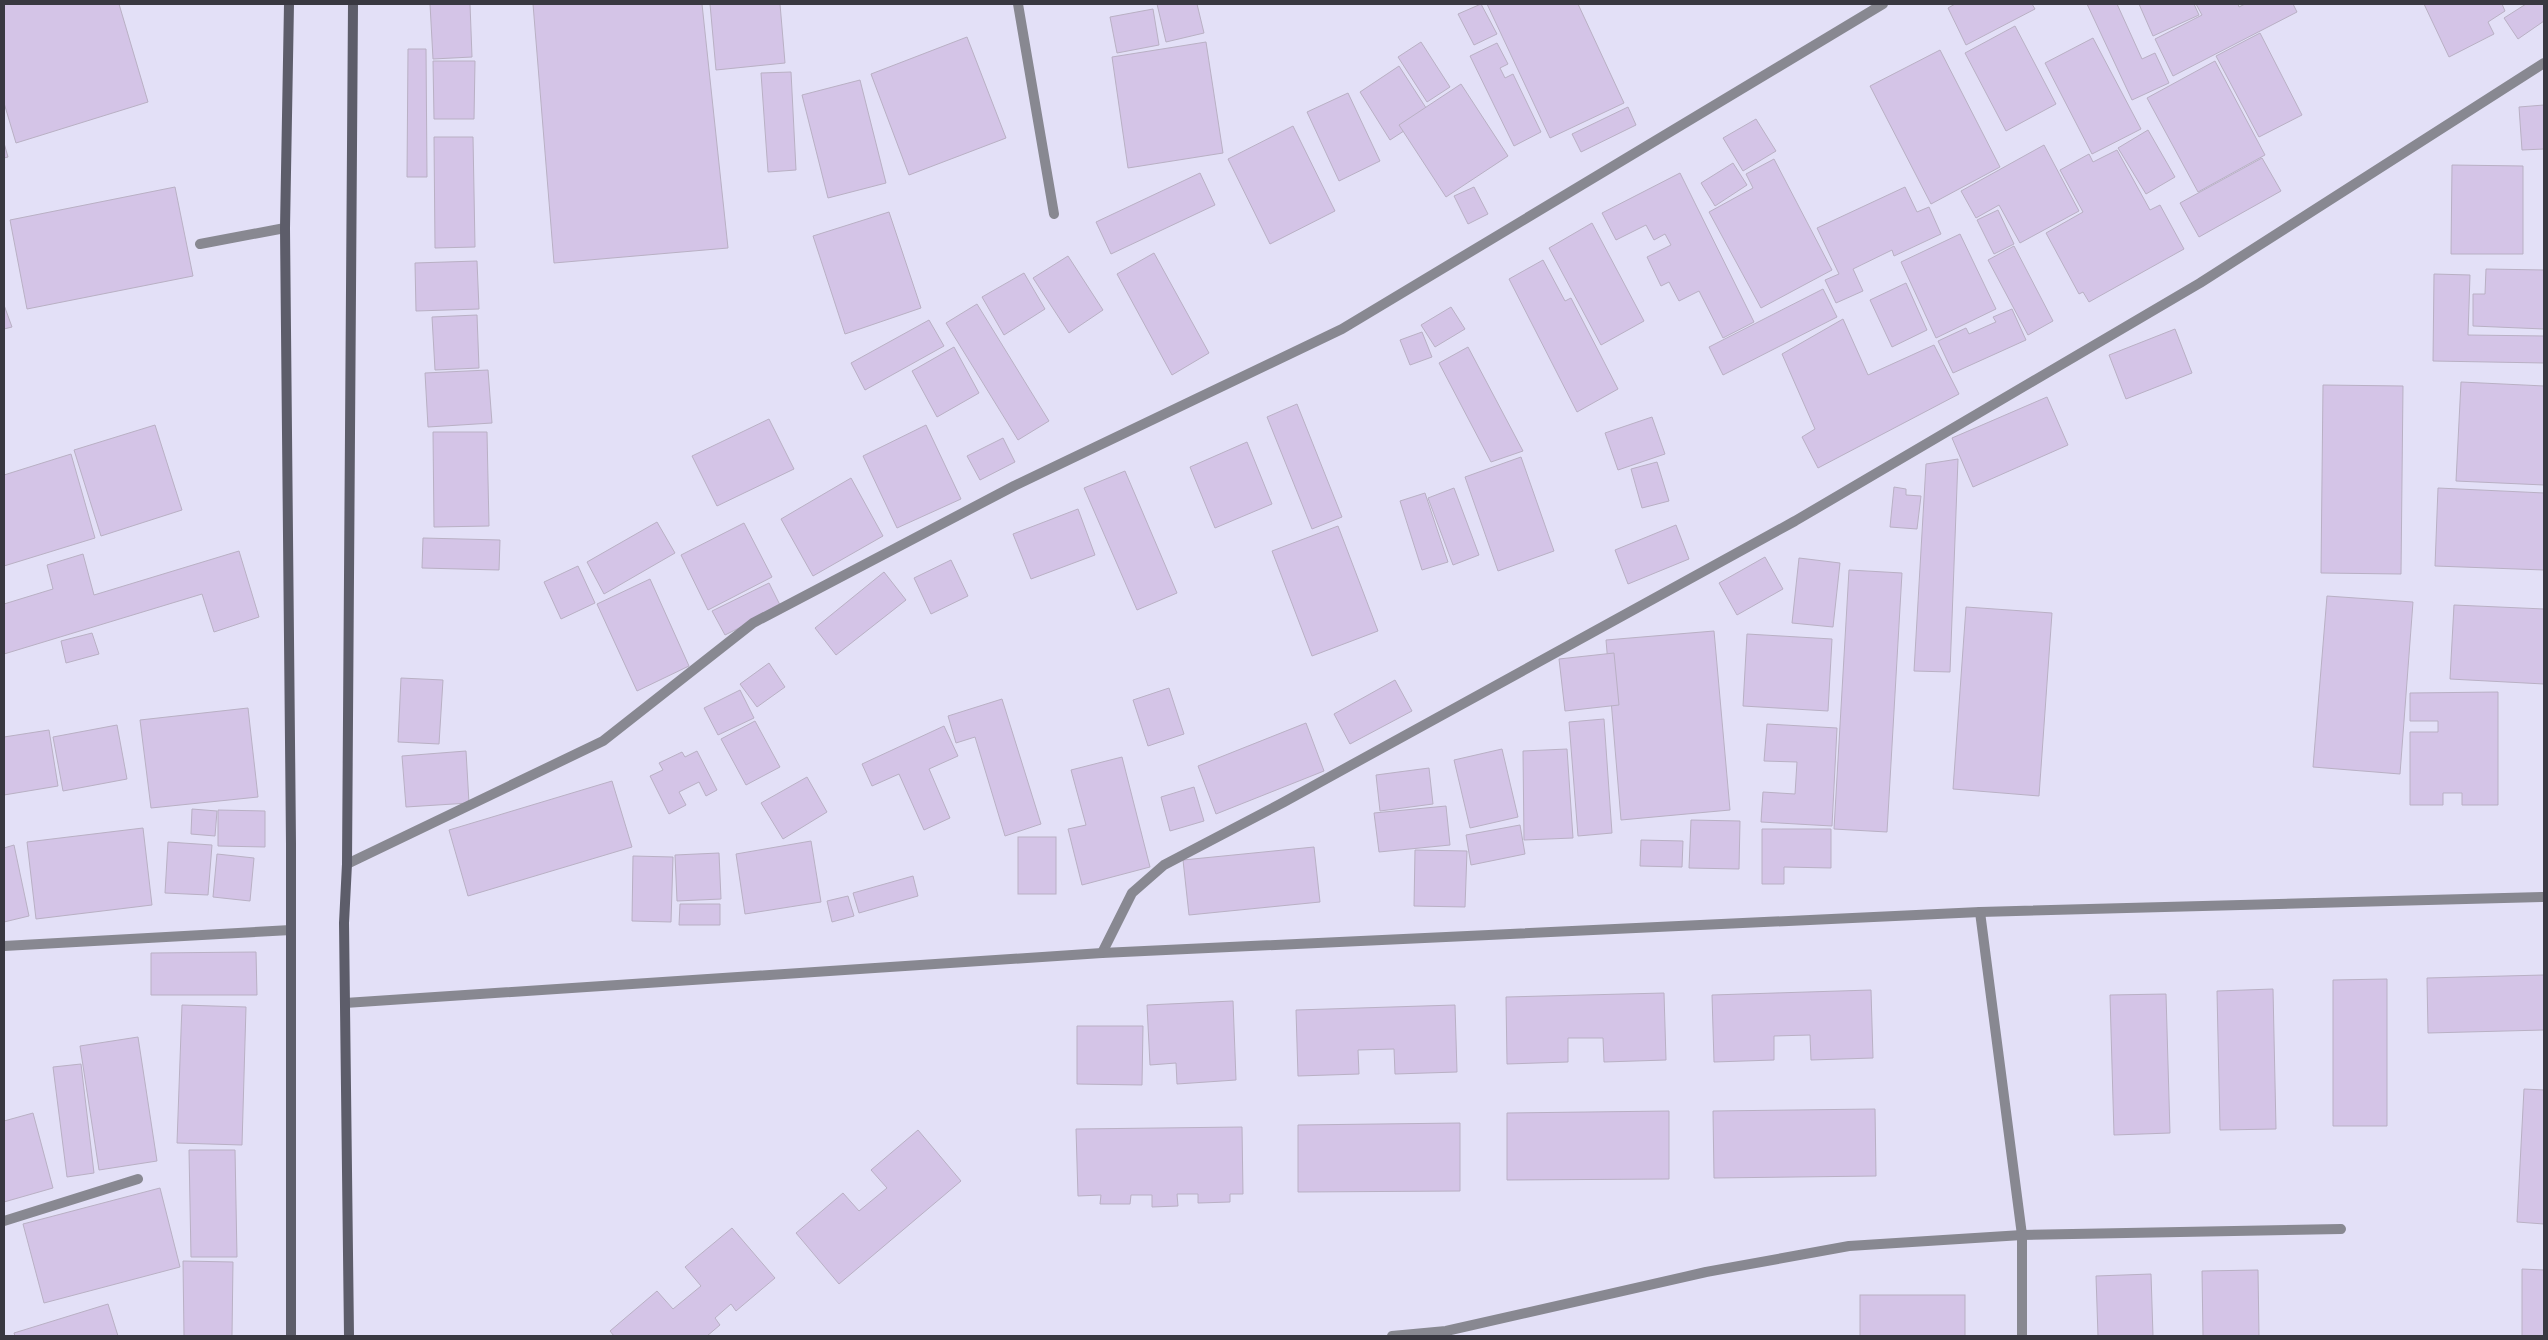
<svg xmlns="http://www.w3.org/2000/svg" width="2548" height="1340" font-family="'Nunito Sans',sans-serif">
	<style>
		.building { fill: #d4c4e7; stroke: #b9b0c4 }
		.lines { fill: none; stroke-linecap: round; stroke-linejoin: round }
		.lane { stroke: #888891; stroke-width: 10 }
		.street { stroke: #888891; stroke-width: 10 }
		.secondary { stroke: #5d5d6a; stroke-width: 10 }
	</style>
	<rect width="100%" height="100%" fill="#e3e0f7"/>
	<!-- building -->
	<g class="building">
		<polygon points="4,4 119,4 148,102 16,143 4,103"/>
		<polygon points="430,4 470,4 472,57 433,59"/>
		<polygon points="533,4 702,4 728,248 554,263"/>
		<polygon points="710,4 780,4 785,63 716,70"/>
		<polygon points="1157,4 1197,4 1204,33 1166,42"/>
		<polygon points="1481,4 1497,34 1474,45 1458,14"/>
		<polygon points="1487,4 1578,4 1624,103 1550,138"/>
		<polygon points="1955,4 2032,4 2035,9 1966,45 1948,8"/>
		<polygon points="2087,4 2117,4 2142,59 2155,53 2169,83 2132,100"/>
		<polygon points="2139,4 2194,4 2199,15 2153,36"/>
		<polygon points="2196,4 2238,4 2239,7 2245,4 2293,4 2297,12 2173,76 2155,39 2202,15"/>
		<polygon points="2424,4 2502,4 2505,11 2488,22 2494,34 2449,57"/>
		<polygon points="2526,4 2544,4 2544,21 2518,39 2504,18"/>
		<polygon points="1153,9 1159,45 1117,53 1110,17"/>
		<polygon points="2015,26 2056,104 2006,131 1965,53"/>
		<polygon points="2260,33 2302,115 2259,137 2216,56"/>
		<polygon points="967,37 1006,138 909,175 871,74"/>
		<polygon points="2093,38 2141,129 2092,154 2045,63"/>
		<polygon points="1206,42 1223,153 1128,168 1112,57"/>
		<polygon points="1421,42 1450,87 1427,102 1398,57"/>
		<polygon points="1497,43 1508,64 1500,68 1505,78 1513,74 1541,132 1514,146 1470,56"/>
		<polygon points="408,49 426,49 427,177 407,177"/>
		<polygon points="1940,50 2000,167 1931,204 1870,86"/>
		<polygon points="433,61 475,61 474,119 434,119"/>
		<polygon points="2215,61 2265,155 2198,192 2147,98"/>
		<polygon points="1399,66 1430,114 1390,140 1360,92"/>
		<polygon points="791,72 796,170 768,172 761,73"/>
		<polygon points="860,80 886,183 828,198 802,95"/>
		<polygon points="1461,84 1508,156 1446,197 1399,125"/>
		<polygon points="1348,93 1380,161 1339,181 1307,112"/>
		<polygon points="2544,105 2544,149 2522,150 2519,107"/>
		<polygon points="1628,107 1636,125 1581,152 1572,134"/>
		<polygon points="1756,119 1776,151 1743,171 1723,138"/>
		<polygon points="1293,126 1335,211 1270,244 1228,159"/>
		<polygon points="2148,130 2175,177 2146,194 2118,148"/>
		<polygon points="434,137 473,137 475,247 435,248"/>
		<polygon points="4,143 8,157 4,158"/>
		<polygon points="2044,145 2079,211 2020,243 1999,205 1976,218 1961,191"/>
		<polygon points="2117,150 2150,210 2160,205 2184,249 2089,302 2083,292 2079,294 2046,233 2083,212 2060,170 2089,154 2093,162"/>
		<polygon points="2262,158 2281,191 2199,237 2180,203"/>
		<polygon points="1774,159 1832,270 1761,308 1709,212 1753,188 1746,174"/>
		<polygon points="1733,163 1747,185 1715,206 1701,183"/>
		<polygon points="2452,165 2523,166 2523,254 2451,254"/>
		<polygon points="1200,173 1215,205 1111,254 1096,222"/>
		<polygon points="1680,173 1754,322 1723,338 1699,291 1679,301 1669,282 1661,286 1647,257 1671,245 1665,234 1654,240 1646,225 1616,240 1602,213"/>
		<polygon points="175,187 193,276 27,309 10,220"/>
		<polygon points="1474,187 1488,214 1468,224 1454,196"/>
		<polygon points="1905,187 1917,212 1929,207 1941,234 1894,256 1892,250 1853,269 1863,291 1836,303 1825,280 1839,274 1817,228"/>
		<polygon points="1998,210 2014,244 1994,254 1977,220"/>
		<polygon points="889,212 921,308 845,334 813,236"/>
		<polygon points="1592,223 1644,321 1601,345 1549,248"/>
		<polygon points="1960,234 1996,309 1936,338 1901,262"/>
		<polygon points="2014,246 2053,321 2028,335 1988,260"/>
		<polygon points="1154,253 1209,353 1172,375 1117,274"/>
		<polygon points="1068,256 1103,310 1069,333 1033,278"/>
		<polygon points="1543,260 1565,301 1571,298 1618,389 1577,412 1509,279"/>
		<polygon points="477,261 479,309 416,311 415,263"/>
		<polygon points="2486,269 2544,270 2544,329 2473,326 2473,294 2485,294"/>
		<polygon points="1024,273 1045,309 1004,335 982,297"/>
		<polygon points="2434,274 2470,275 2468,335 2544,336 2544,363 2433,361"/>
		<polygon points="1906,283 1927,330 1892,347 1870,300"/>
		<polygon points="1823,289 1837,317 1723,375 1709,347"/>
		<polygon points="977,304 1049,421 1018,440 946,323"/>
		<polygon points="4,305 12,327 4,329"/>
		<polygon points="1451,307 1465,329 1435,347 1421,325"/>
		<polygon points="2012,309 2026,340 1953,373 1938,341 1966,328 1969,334 1996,322 1993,317"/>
		<polygon points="477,315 479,368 435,370 432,317"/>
		<polygon points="1843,319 1868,375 1934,345 1959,394 1818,468 1802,437 1815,429 1782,354"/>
		<polygon points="929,320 944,346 865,390 851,363"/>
		<polygon points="2175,329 2192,373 2126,399 2109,355"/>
		<polygon points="1422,332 1432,357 1410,365 1400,340"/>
		<polygon points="954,347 979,393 937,417 912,371"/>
		<polygon points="1468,347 1523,451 1491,462 1439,363"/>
		<polygon points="488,370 492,423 428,427 425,373"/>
		<polygon points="2461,382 2544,386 2544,485 2456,481"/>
		<polygon points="2323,385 2403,386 2401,574 2321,573"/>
		<polygon points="2047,397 2068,445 1973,487 1952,438"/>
		<polygon points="1297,404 1342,517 1312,529 1267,417"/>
		<polygon points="1652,417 1665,454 1618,470 1605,433"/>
		<polygon points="769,419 794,469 717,506 692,456"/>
		<polygon points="155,425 182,510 101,536 74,450"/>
		<polygon points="926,425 961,499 897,528 863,456"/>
		<polygon points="433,432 487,432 489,526 434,527"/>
		<polygon points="1003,438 1015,462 980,480 967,456"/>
		<polygon points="1247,442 1272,504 1215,528 1190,467"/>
		<polygon points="71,454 95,538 4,566 4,475"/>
		<polygon points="1521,457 1554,551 1498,571 1465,477"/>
		<polygon points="1958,459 1950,672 1914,671 1926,464"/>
		<polygon points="1657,462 1669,501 1642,508 1631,469"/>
		<polygon points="1125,471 1177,593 1137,610 1084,488"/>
		<polygon points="851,478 883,536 813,576 781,519"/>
		<polygon points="1894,487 1906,489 1906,495 1921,496 1917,529 1890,527"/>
		<polygon points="1454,488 1479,555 1453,565 1428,498"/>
		<polygon points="2438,488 2544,493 2544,570 2435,566"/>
		<polygon points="1425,493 1448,562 1422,570 1400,501"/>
		<polygon points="1078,509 1095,555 1031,579 1013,534"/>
		<polygon points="657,522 675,553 604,594 587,562"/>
		<polygon points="744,523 772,577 708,610 681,555"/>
		<polygon points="1676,525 1689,559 1628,584 1615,550"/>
		<polygon points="1338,526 1378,631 1312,656 1272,551"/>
		<polygon points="423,538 500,540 499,570 422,568"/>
		<polygon points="239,551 259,617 214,632 202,594 4,654 4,604 53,589 47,565 83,554 94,595"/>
		<polygon points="1765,557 1783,589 1737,615 1719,583"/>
		<polygon points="1799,558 1840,563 1833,627 1792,623"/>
		<polygon points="951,560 968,596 931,614 914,578"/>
		<polygon points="578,566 595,603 561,619 544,582"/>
		<polygon points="1849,570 1902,573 1887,832 1834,829"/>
		<polygon points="884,572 906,600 836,655 815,628"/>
		<polygon points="650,579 689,666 637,691 597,604"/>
		<polygon points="769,583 781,607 725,635 712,611"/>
		<polygon points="2327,596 2413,602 2400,774 2313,767"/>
		<polygon points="2454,605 2544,609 2544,684 2450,679"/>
		<polygon points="1966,607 2052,613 2039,796 1953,789"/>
		<polygon points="1714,631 1730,810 1621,820 1606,640"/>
		<polygon points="92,633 99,654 66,663 61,641"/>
		<polygon points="1747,634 1832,639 1828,711 1743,706"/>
		<polygon points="1614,653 1619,705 1565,711 1559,659"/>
		<polygon points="769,663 785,687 757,707 740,684"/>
		<polygon points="401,678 443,680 439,744 398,742"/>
		<polygon points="1395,680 1412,711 1350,744 1334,714"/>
		<polygon points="1169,688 1184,734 1148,746 1133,700"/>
		<polygon points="740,690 754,718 718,735 704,708"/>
		<polygon points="2498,692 2498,805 2462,805 2462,793 2443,793 2443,805 2410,805 2410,732 2438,732 2438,721 2410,721 2410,693"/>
		<polygon points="1002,699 1041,824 1005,836 975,737 956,743 948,716"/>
		<polygon points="248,708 258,797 151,808 140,720"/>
		<polygon points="1604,719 1612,833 1578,836 1569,722"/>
		<polygon points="755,721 780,767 746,785 721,739"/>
		<polygon points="1306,723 1324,771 1216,814 1198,766"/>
		<polygon points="1767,724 1837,728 1832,826 1761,822 1763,792 1795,794 1797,762 1764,761"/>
		<polygon points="117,725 127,779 63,791 53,737"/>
		<polygon points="944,726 958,756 929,769 950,818 924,830 899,774 872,786 862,764"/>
		<polygon points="49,730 58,786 4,795 4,737"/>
		<polygon points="1502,749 1518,817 1470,828 1454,760"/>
		<polygon points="1567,749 1573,838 1524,840 1523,751"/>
		<polygon points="466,751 469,803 406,807 402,756"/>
		<polygon points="697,751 717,790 706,796 699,782 679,792 686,805 669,814 650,776 663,770 659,763 682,752 685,757"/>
		<polygon points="1122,757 1150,867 1082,885 1068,829 1086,825 1071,770"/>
		<polygon points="1429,768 1433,804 1380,811 1376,775"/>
		<polygon points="807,777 827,812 783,839 761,803"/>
		<polygon points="612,781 632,847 468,896 449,830"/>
		<polygon points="1194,787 1204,821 1170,831 1161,797"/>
		<polygon points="1446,806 1450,845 1379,852 1374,813"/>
		<polygon points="192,809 217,811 215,836 191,834"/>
		<polygon points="218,810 265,811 265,847 218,846"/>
		<polygon points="1691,820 1740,821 1739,869 1689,868"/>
		<polygon points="1520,825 1525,854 1471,865 1466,835"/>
		<polygon points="143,828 152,905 36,919 27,842"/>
		<polygon points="1762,829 1831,829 1831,868 1784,867 1784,884 1762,884"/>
		<rect x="1018" y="837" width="38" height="57"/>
		<polygon points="1641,840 1683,841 1682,867 1640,866"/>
		<polygon points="811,841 821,902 745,914 736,854"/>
		<polygon points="168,842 212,845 208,895 165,893"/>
		<polygon points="14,845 29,916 4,922 4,848"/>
		<polygon points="1314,847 1320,902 1189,915 1183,860"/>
		<polygon points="1415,850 1467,851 1465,907 1414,906"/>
		<polygon points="719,853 721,899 677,901 675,855"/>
		<polygon points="217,854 254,858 250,901 213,897"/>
		<polygon points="633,856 673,857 671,922 632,921"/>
		<polygon points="913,876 918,896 859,913 853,893"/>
		<polygon points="848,896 854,916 832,922 827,901"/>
		<polygon points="680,904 720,904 720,925 679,925"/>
		<polygon points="256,952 257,995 151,995 151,953"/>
		<polygon points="2544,975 2544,1030 2428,1033 2427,978"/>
		<polygon points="2387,979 2387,1126 2333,1126 2333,980"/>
		<polygon points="2273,989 2276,1129 2220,1130 2217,991"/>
		<polygon points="1871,990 1873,1058 1811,1060 1810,1035 1774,1036 1774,1060 1714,1062 1712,995"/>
		<polygon points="1664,993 1666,1060 1604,1062 1603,1038 1568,1038 1568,1062 1507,1064 1506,997"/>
		<polygon points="2166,994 2170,1133 2114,1135 2110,995"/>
		<polygon points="1233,1001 1236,1080 1177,1084 1176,1063 1150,1065 1147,1005"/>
		<polygon points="182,1005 246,1007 242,1145 177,1143"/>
		<polygon points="1455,1005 1457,1072 1395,1074 1394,1049 1358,1050 1359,1074 1298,1076 1296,1010"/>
		<polygon points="1077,1026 1143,1026 1142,1085 1077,1084"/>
		<polygon points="138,1037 157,1161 99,1170 80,1046"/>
		<polygon points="81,1064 94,1173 67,1177 53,1067"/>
		<polygon points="2524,1089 2544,1090 2544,1224 2517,1222"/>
		<polygon points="1875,1109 1876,1176 1714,1178 1713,1111"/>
		<polygon points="1669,1111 1669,1179 1507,1180 1507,1113"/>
		<polygon points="33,1113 53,1188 4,1202 4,1121"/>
		<polygon points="1460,1123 1460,1191 1298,1192 1298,1125"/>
		<polygon points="1242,1127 1243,1194 1230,1194 1230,1202 1198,1203 1198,1194 1177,1194 1178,1206 1152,1207 1152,1195 1131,1195 1130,1204 1100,1204 1101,1195 1078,1196 1076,1129"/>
		<polygon points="918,1130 961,1181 839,1284 796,1233 843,1193 859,1211 887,1188 871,1170"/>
		<polygon points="189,1150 235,1150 237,1257 191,1257"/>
		<polygon points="160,1188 180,1267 44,1303 23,1224"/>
		<polygon points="732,1228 775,1278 736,1311 731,1304 715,1318 720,1325 707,1336 614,1336 610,1331 657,1291 673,1309 701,1286 685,1267"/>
		<polygon points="183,1261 233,1262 232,1336 184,1336"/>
		<polygon points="2522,1269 2544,1270 2544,1336 2522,1336"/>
		<polygon points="2258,1270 2259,1336 2203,1336 2202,1271"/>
		<polygon points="2151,1274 2153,1336 2098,1336 2096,1276"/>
		<rect x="1860" y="1295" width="105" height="41"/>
		<polygon points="108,1304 118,1336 15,1336 14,1333"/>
	</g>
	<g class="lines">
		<!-- lane -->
		<g class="lane">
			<polyline points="200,244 285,228"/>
			<polyline points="1392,1336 1446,1331 1706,1272 1849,1246 2022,1235 2341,1229"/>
		</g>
		<!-- street -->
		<g class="street">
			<polyline points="1018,4 1054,214"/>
			<polyline points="347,864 603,741 753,623 1014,486 1342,329 1883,4"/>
			<polyline points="1980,912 2022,1235 2022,1336"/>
			<polyline points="4,946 291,930"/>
			<polyline points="1102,953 1132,893 1164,865 1284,802 1795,521 2200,283 2544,63"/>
			<polyline points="345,1003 1102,953 1980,912 2544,897"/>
			<polyline points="4,1221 138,1179"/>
		</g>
		<!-- secondary -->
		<g class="secondary">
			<polyline points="289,4 285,228 291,843 291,1336"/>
			<polyline points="349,1336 344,923 347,864 353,4"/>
		</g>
	</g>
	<!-- border -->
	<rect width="2548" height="1340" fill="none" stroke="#393841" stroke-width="10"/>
</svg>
